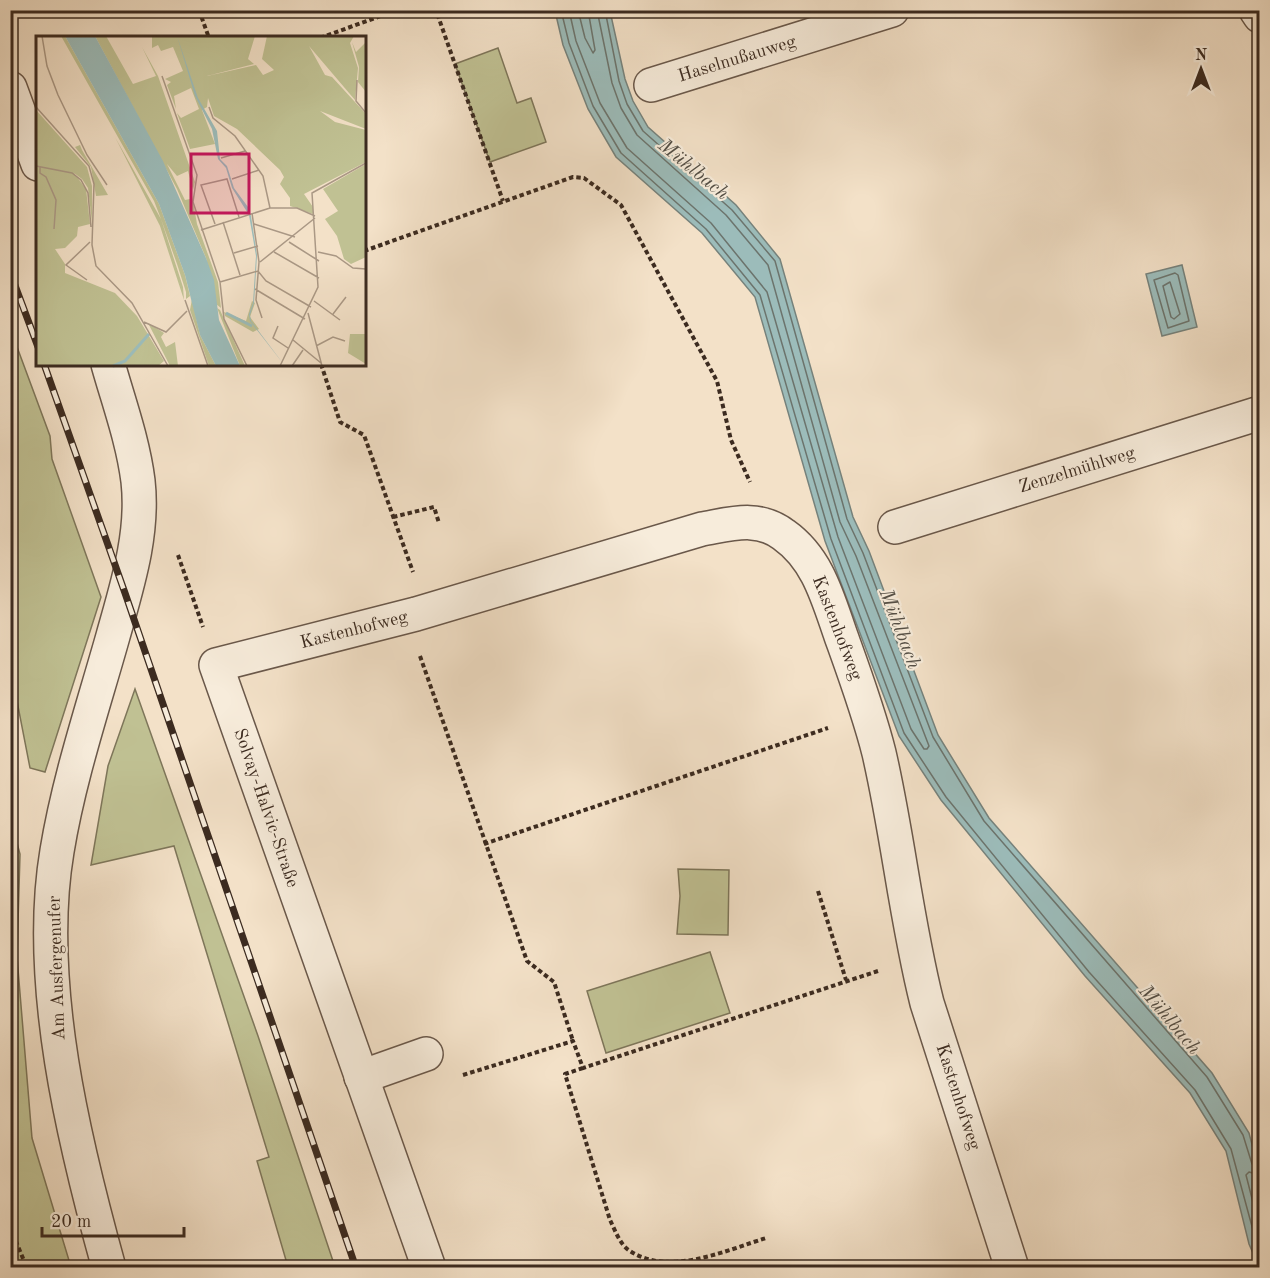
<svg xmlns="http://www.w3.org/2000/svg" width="1270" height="1278" font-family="'Old Standard TT',serif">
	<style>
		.green { fill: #c0c193; stroke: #7e765a; stroke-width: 1.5 }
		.water { fill: #9cbcba; stroke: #76827c; stroke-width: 1.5 }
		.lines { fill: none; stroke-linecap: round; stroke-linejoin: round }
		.shore { stroke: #6c746d; stroke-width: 1.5 }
		.minor-casing { stroke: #6a584a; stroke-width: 36 }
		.path { stroke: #3c2b20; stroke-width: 4; stroke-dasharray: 4.5 3; stroke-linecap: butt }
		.minor { stroke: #f7ecdb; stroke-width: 33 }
		.rail-casing { stroke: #3c2b20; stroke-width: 7 }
		.rail { stroke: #f7ecdb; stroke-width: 4.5; stroke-dasharray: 14; stroke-linecap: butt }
		.labels { text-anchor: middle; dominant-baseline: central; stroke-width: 4.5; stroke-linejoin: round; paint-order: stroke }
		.street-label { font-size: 18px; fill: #3c2b20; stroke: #f7ecdb }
		.water-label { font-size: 20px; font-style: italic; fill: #544f46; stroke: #f7ecdb }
		.inset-river { fill: none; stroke: #9cbcba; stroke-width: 3 }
		.inset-road { fill: none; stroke: #aa9885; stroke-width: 1.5 }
		.view { fill: #c2185b; fill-opacity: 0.15; stroke: #c2185b; stroke-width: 3 }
		.inset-edge { fill: none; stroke: #3c2b20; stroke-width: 3 }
	</style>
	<rect width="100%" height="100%" fill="#f3e1c8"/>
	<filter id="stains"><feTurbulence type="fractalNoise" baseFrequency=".00333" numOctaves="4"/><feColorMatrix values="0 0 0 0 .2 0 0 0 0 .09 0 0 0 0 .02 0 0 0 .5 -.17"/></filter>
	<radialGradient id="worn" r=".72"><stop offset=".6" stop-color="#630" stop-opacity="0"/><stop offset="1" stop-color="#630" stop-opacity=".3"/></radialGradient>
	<!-- green -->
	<g class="green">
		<polygon points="498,48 517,103 531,98 546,142 490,162 455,64"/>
		<polygon points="10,328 50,436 52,459 101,597 45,772 30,768 10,665"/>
		<polygon points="135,689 258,1036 335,1267 288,1267 257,1161 269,1157 174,846 91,865 108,766"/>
		<polygon points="10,817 20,854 17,957 32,1138 71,1267 11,1267"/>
		<polygon points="678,869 729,870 728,935 677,934 680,896"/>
		<polygon points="710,952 730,1013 606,1053 587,991"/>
	</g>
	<!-- water -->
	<g class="water">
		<polygon points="555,11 610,11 625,79 633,101 648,127 736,205 780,259 853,517 869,551 938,735 989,818 1212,1073 1249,1133 1259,1171 1259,1267 1249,1244 1226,1151 1190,1093 1085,976 941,800 899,736 825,541 755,297 702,233 616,157 588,109 563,45"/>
		<polygon points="1182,265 1197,327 1162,336 1146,274"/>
	</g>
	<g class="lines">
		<!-- shore -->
		<g class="shore">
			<polyline points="561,10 569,43 593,106 621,153 706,229 760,295 831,539 904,733 946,797 1089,972 1195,1090 1231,1149 1260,1256"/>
			<polyline points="569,10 576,41 600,103 627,148 711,223 767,292 838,537 911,729 924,749 927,749 929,746 856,556 840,522 768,265 726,215 637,135 621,108 612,83 597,10"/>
			<polyline points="578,10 585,38 593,53 595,50 588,10"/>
			<polyline points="605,10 619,81 627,104 643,131 732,210 775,261 847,519 863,553 933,737 984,821 1207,1077 1243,1135 1252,1164 1260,1167"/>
			<polygon points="1175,273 1178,275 1189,321 1168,328 1154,280"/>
			<polygon points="1170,282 1180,314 1174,319 1171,317 1163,286"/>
			<polyline points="1260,1175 1249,1172 1246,1175 1260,1230"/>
		</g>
		<defs>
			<g id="minor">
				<polyline points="1256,10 1260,16"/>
				<polyline points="651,85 892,10"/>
				<polyline points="10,88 38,164"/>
				<path d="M 108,364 C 119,403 133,441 138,481 C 144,534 127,586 113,636 C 93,707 69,778 57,851 C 35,982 74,1142 109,1268"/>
				<polyline points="895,527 1260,413"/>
				<polyline points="361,1077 426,1054"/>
				<path d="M 429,1268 L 216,665 L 416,614 L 702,529 C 731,524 758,515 784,535 C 818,559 828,599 841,636 C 855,675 869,713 879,753 C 898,835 906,920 927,1003 L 1012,1268"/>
			</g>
		</defs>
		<!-- minor casing -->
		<use href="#minor" class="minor-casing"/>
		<!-- path -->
		<g class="path">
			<polyline points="199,10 209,38"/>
			<polyline points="431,10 438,16 503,201"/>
			<polyline points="320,38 397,10"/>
			<polyline points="364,251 573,177 584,178 621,205 717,381 731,440 750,482"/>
			<polyline points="321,364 340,422 364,435 413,572"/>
			<polyline points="393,517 434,507 439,523"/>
			<polyline points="178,555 203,627"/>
			<polyline points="420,656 527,961 554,982 573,1041"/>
			<polyline points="484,844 828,728"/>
			<polyline points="818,891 846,980"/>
			<path d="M 583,1068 L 565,1074 L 610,1220 C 615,1230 620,1245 630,1251 C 669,1277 727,1250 766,1238"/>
			<polyline points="463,1075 573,1041 583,1068 878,971"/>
			<polyline points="10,1227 27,1268"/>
		</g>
		<!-- minor -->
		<use href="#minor" class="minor"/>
		<defs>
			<g id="rail">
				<polyline points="10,272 38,347"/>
				<polyline points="44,364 125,593 356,1268"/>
			</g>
		</defs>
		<!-- rail casing -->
		<use href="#rail" class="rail-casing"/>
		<!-- rail -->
		<use href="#rail" class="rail"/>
	</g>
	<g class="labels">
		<!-- street labels -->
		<g class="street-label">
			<text transform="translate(737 59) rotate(-17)">Haselnußauweg</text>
			<text transform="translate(1077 470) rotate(-17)">Zenzelmühlweg</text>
			<text transform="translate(837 628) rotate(69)">Kastenhofweg</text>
			<text transform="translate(354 630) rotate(-14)">Kastenhofweg</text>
			<text transform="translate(266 808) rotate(71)">Solvay-Halvic-Straße</text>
			<text transform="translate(57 968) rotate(-92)">Am Ausfergenufer</text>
			<text transform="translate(958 1097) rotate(72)">Kastenhofweg</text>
		</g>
		<!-- water labels -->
		<g class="water-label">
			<text transform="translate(693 170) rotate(39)">Mühlbach</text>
			<text transform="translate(899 629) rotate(69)">Mühlbach</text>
			<text transform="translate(1169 1020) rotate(50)">Mühlbach</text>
		</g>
	</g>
	<!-- overview -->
	<g transform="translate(36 36)">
		<rect width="330" height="330" fill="#f3e1c8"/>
		<path d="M 25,0 L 29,0 L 123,168 L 149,239 L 154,260 L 150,263 L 150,256 L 141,228 L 125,183 L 147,251 L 148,264 L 124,190 L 79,101 L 125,183 L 118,165 ZM 59,0 L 70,0 L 97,48 L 120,40 L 106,11 L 122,40 L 159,146 L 157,154 L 152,135 L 141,140 L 131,128 L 149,164 L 154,163 L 155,154 L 161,188 L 182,246 L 185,272 L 180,268 L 170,222 L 141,153 ZM 219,0 L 212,23 L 218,28 L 171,40 L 220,29 L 227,39 L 238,34 L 226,23 L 231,0 L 318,0 L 314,7 L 322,32 L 319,64 L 273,10 L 289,39 L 296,41 L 330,78 L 330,93 L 284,75 L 299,86 L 330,94 L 330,126 L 268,158 L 277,171 L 277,178 L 254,170 L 254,162 L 244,148 L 248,141 L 244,134 L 201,93 L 178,80 L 172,62 L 171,71 L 166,74 L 179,108 L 154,113 L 141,77 L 145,82 L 163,73 L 155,52 L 138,60 L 140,73 L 131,49 L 135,46 L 129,43 L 147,35 L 137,11 L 125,15 L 122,9 L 116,12 L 116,1 L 123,0 ZM 316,6 L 320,16 L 330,6 L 330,56 L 322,46 L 323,31 ZM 0,74 L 51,131 L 56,150 L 56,186 L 52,152 L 46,143 L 38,137 L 50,153 L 54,188 L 42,191 L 41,200 L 29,212 L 19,213 L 29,228 L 29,237 L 79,257 L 101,280 L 128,325 L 122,330 L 0,330 ZM 44,109 L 46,114 L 72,159 L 60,160 L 55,131 L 39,111 ZM 330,128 L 330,221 L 315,228 L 308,223 L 301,200 L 289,183 L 302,175 L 287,153 ZM 156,263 L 164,299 L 180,330 L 173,330 L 154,274 ZM 216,265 L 219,267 L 214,281 L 223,293 L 217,296 L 189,280 L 188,276 L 210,285 ZM 181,272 L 184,274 L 209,330 L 204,330 ZM 112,287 L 128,297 L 125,301 L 130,311 L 139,306 L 142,330 L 134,330 ZM 314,298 L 330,298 L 330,328 L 312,317 Z" fill="#c0c193"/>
		<path d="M 29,0 L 59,0 L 127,125 L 170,222 L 178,244 L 183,284 L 204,330 L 180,330 L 164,299 L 149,239 L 123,168 ZM 141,0 L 162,62 L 181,95 L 184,123 L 191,130 L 198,152 L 212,171 L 215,180 L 221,219 L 218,267 L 214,279 L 215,285 L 249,330 L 214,285 L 213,278 L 217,267 L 220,220 L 213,179 L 196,152 L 190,132 L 182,123 L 176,93 L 159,60 Z" fill="#9cbcba"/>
		<path class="inset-river" d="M 190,277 L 216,290M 77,330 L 89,325 L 113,298"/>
		<path class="inset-road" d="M 6,0 L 11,30 L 22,59 L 51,119 L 71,149M 126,40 L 161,139 L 157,166 L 184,246 L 188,283 L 211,330M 321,44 L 320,65 L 330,77M 0,71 L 53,130 L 58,148 L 56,209 L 60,230 L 96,267 L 132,330M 173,71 L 177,82 L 199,100 L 227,140 L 234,172M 185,122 L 209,115M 0,130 L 36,137 L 45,144 L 52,157 L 55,191M 4,131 L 4,137 L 10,141 L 20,164 L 18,193M 196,143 L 223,134M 216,177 L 223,226 L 220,264 L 226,282M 187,186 L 204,239M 179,188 L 165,149 L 191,143 L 203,181M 218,188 L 259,201M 165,194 L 234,172 L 261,172 L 279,180M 253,206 L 283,225M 238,216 L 283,242M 282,216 L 300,220 L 317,232 L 330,233M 198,217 L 222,210M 224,226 L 279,182M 51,244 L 30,229 L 54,206M 184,246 L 222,235 L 230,245 L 275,271M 219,253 L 269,283M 149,264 L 172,330M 278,265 L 304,284M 272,277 L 286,330M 297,278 L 310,261M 108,286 L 130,296 L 151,275M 242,290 L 237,302 L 252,312M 257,304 L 285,327M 280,310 L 297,301 L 309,305M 244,330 L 282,251 L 276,157 L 330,127M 256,330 L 267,314"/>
		<path class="view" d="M 155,118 L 213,118 L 213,177 L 155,177 Z"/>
		<rect width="330" height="330" class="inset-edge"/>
	</g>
	<!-- margin -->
	<rect width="1270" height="1278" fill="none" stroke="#f3e1c8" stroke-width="36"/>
	<rect x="12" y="12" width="1246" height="1254" fill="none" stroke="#3c2b20" stroke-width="3"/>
	<rect x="18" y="18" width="1234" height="1242" fill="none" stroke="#3c2b20" stroke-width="1.5"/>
	<!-- north arrow -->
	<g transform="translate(1201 69)" stroke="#f7ecdb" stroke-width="4.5" paint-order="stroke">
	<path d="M0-4.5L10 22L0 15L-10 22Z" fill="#3c2b20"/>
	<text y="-9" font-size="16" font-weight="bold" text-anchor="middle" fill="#3c2b20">N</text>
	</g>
	<!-- scale -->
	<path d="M42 1227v9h142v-9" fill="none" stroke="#3c2b20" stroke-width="3"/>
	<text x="51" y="1227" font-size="18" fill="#3c2b20" stroke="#f7ecdb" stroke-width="4.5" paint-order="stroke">20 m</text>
	<rect width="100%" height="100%" filter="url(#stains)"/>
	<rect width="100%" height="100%" fill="url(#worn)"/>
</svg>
